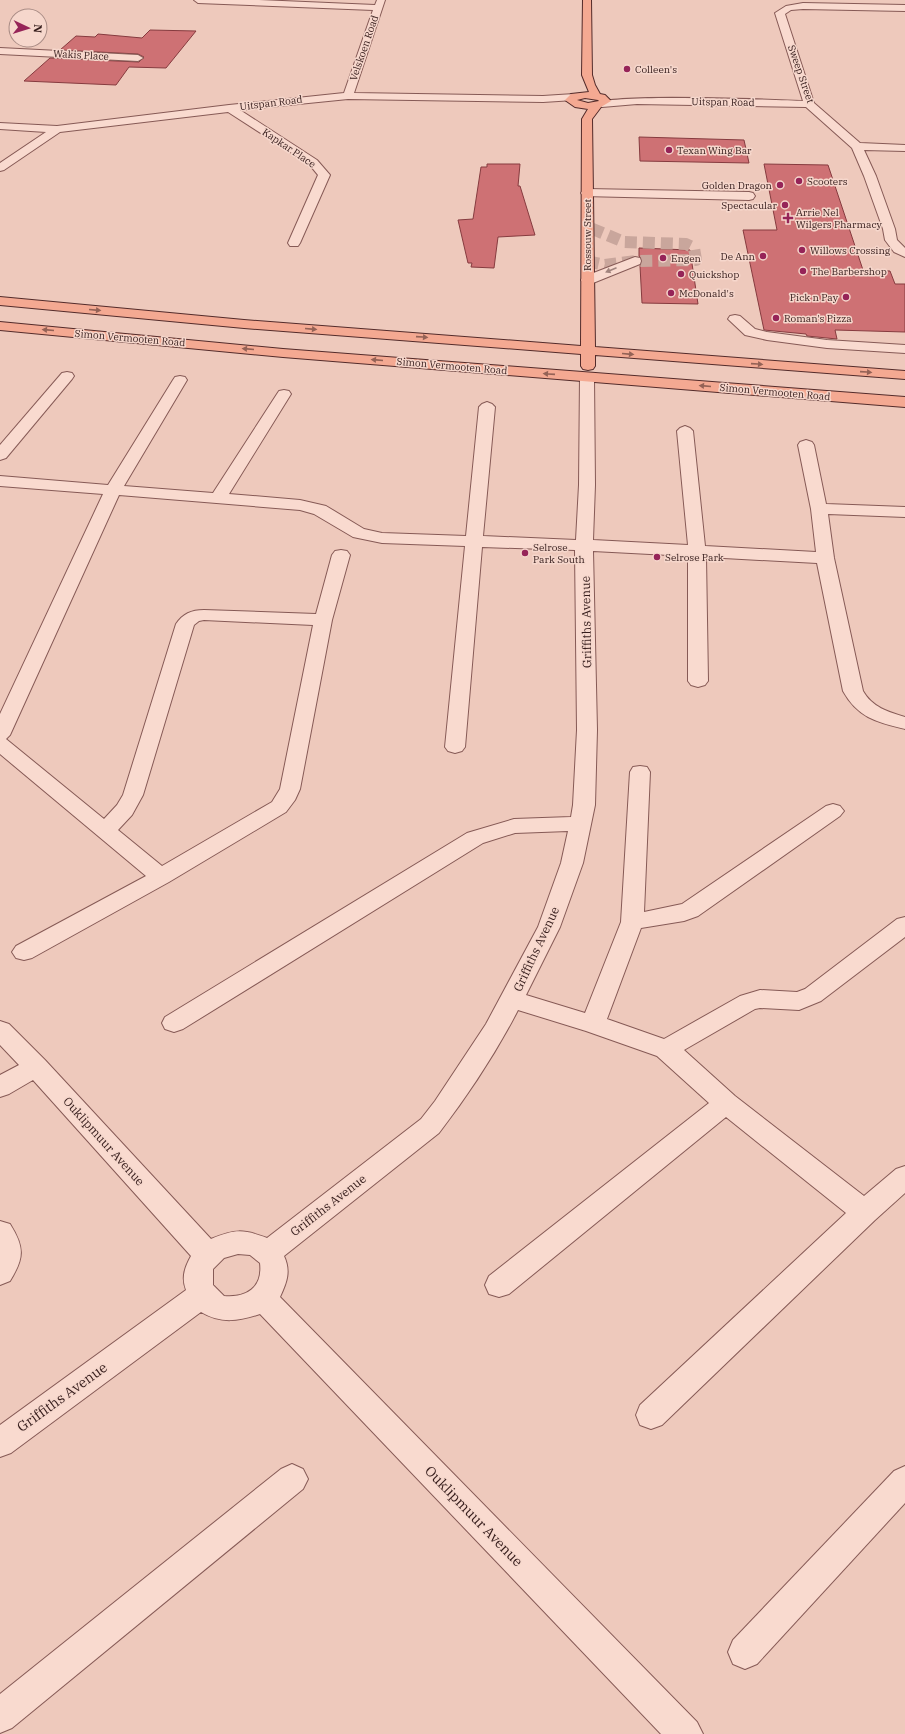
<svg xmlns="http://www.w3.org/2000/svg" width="905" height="1734" font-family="'IBM Plex Serif',serif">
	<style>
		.building { fill: #ce7174; stroke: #863b3f }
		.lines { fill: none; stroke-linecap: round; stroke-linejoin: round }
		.minor-tunnel { stroke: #c9a69c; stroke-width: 12; stroke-dasharray: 12 6; stroke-linecap: butt }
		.minor-casing { stroke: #865a56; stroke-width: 2 }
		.major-casing { stroke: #532b2a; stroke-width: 2 }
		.minor { fill: #f9dacf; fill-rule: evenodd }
		.major { fill: #f4a992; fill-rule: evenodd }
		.oneway { fill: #a1847e }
		.oneway2 { fill: #946256 }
		.poi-dot { fill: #962458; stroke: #f6d7cc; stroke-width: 1.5 }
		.labels { text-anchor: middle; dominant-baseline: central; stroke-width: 3; stroke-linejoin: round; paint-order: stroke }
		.far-street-label { font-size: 10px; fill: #351c1b; stroke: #f6d7cc }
		.far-poi-label { font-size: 10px; fill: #351c1b; stroke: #f6d7cc; text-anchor: start }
		.street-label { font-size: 12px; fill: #351c1b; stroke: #f6d7cc }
		.near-street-label { font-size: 14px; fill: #351c1b; stroke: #f6d7cc }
	</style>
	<rect width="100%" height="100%" fill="#eec9bc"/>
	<!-- building -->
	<g class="building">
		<polygon points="150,30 196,31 166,68 129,67 116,85 24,81 50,58 139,62 144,57 138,54 60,50 76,36 95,37 98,34 142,38"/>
		<polygon points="639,137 744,140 749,163 640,161"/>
		<polygon points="487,164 520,164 518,186 520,186 535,235 498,237 494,268 471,267 472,263 468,263 458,220 473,219 481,167 487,167"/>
		<polygon points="764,164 828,165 863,270 890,271 895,284 905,284 905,332 835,330 837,339 807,336 806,334 764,330 743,230 777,230"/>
		<polygon points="639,248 690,250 698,304 642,303 640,266 642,261 639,256"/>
	</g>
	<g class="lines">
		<!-- minor-tunnel -->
		<polyline class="minor-tunnel" points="587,261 605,265 636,261 696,260 694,248 686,244 624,242 588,227"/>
		<defs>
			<g id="minor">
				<polygon points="194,0 259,0 375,5 377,0 385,0 354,93 543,96 574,94 579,97 574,100 543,102 348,99 240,110 317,160 330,175 300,243 298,246 290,246 288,243 318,175 309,164 228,112 60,132 4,170 0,171 0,163 46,132 0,129 0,123 57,126 229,105 344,93 373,10 198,3"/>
				<path d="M 803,3 L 905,5 L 905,11 L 803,9 L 791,10 L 785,14 L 814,103 L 860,143 L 905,145 L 905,151 L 864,150 L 876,176 L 895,229 L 897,240 L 905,248 L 905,257 L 894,252 L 885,240 L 883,229 L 864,176 L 852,148 L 806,107 L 637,104 L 602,107 L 597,104 C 605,93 777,100 803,101 L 775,13 L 786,6 Z"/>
				<polygon points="0,48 138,55 143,58 138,61 0,54"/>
				<polygon points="587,189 749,192 753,193 755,196 753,199 749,200 583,196 581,193 583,190"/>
				<polygon points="635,257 640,258 641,261 640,264 593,283 583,283 581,280 583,277"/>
				<polygon points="735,315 740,316 755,329 767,332 827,340 905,345 905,353 827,348 767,340 745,335 728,319 730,316"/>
				<polygon points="67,372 72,373 74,376 72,379 6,458 0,460 0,445 62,373"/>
				<path d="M 587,373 L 592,374 L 594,377 L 595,485 L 593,540 L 688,545 L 677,431 L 680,428 L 685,426 L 690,428 L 693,431 L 705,546 L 816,552 L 811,509 L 798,445 L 800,442 L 806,440 L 812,442 L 814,445 L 826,504 L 905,507 L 905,517 L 828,514 L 834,558 L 863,691 C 872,707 888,712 905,717 L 905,729 C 877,722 858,718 843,691 L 817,563 L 706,557 L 708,681 L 705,685 L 698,687 L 691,685 L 688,681 L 688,556 L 593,551 L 597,730 L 595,805 L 583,863 L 560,927 L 526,995 L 585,1013 L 621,922 L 630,772 L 633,767 L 640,766 L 647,767 L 650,772 L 644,912 L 682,904 L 826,806 L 833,804 L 840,806 L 844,811 L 840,816 L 698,916 L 684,921 L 641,928 L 607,1019 L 664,1039 L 740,996 L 760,990 L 797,992 L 805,989 L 897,919 L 905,917 L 905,937 L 821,1001 L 799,1010 L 760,1008 L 755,1009 L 684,1050 L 735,1096 L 864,1196 L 896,1169 L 905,1166 L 905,1193 L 875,1220 L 662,1425 L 651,1429 L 640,1425 L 636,1415 L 640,1405 L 846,1213 L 726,1117 L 509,1294 L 499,1297 L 489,1294 L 485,1285 L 489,1276 L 709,1103 L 657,1056 L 586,1031 L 518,1010 C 496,1053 468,1095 439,1133 L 284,1256 C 291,1271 287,1282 280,1297 L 697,1722 L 703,1734 L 661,1734 L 260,1314 C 239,1321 221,1324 201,1312 L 11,1453 L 0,1457 L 0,1425 L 186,1290 C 181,1277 185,1267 191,1256 L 33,1080 L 9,1094 L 0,1097 L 0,1075 L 19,1065 L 0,1045 L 0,1021 L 9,1024 L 45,1060 L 211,1239 C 235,1229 243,1229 267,1238 L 421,1119 L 435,1101 L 486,1024 L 538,927 L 561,863 L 568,831 L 515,833 L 483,843 L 183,1029 L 174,1032 L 165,1029 L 162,1023 L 165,1017 L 467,833 L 514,819 L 571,817 L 573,805 L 577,730 L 575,550 L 482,547 L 465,747 L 462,751 L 455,753 L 448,751 L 445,747 L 465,546 L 382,543 L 353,537 L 314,514 L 300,510 L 119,495 L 10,735 L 6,739 L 104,819 L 117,805 L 123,795 L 176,624 C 183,614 191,610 204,610 L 316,614 L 332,555 L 335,551 L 341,550 L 347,551 L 350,555 L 332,620 L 300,789 L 295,800 L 286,812 L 169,882 L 32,958 L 24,960 L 16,958 L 12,952 L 16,946 L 146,876 L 0,754 L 0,714 L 103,494 L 0,486 L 0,476 L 108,485 L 173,380 L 175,377 L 180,376 L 185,377 L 187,380 L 124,486 L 213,493 L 277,394 L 279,391 L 284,390 L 289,391 L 291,394 L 229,494 L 300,500 L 326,506 L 364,529 L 382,533 L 466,536 L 479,407 L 482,404 L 487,402 L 492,404 L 495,407 L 483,536 L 576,540 L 579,485 L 580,377 L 582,374 ZM 204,620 L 313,625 L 280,789 L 272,802 L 162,866 L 118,830 L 132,815 L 143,795 L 194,625 L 199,621 ZM 238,1254 L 250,1255 L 260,1263 C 263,1288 246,1298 224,1296 L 213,1285 L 213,1269 L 224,1258 Z"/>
				<path d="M 0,1221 L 10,1224 C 25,1248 24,1258 10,1281 L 0,1285 Z"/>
				<polygon points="292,1464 303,1469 308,1479 303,1489 12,1728 0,1733 0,1694 281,1469"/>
				<polygon points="905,1466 905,1503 757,1664 745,1669 733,1664 728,1652 733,1640 894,1471"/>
			</g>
			<g id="major">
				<path d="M 583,0 L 591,0 L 592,75 L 595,85 L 600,94 L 605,95 L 611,101 L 601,107 L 592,119 L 595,347 L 905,371 L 905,379 L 595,355 L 595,366 L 593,369 L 588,370 L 583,369 L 581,366 L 581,354 L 244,328 L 0,305 L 0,297 L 244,320 L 581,346 L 582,119 L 588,109 L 575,107 L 565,100 L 571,94 L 589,92 L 582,75 ZM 585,98 L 598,100 L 599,101 L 588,103 L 577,100 Z"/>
				<polygon points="0,322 283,349 905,397 905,407 283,357 0,330"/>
			</g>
		</defs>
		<!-- minor casing -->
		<use href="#minor" class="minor-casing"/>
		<!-- major casing -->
		<use href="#major" class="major-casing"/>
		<!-- minor -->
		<use href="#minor" class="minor"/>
		<!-- major -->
		<use href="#major" class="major"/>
	</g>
	<!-- one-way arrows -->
	<defs><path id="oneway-solid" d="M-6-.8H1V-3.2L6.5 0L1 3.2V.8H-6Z"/></defs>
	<use class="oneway" href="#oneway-solid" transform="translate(611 270) rotate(157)"/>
	<g class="oneway2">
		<use href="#oneway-solid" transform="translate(95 310) rotate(5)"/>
		<use href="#oneway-solid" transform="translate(311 329) rotate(5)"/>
		<use href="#oneway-solid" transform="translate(48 330) rotate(-175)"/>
		<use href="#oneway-solid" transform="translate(422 337) rotate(4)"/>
		<use href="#oneway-solid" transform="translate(248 349) rotate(-175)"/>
		<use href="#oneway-solid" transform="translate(628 354) rotate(5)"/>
		<use href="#oneway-solid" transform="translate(377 360) rotate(-175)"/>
		<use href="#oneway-solid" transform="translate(757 364) rotate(4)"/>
		<use href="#oneway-solid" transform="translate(866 372) rotate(4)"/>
		<use href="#oneway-solid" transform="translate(549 374) rotate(-176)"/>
		<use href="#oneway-solid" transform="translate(705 386) rotate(-175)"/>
	</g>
	<!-- markers -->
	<g class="poi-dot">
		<circle cx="627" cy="69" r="4"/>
		<circle cx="669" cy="150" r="4"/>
		<circle cx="799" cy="181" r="4"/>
		<circle cx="780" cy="185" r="4"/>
		<circle cx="785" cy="205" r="4"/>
		<path d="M786 212h4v4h4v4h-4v4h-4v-4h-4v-4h4z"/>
		<circle cx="802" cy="250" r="4"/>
		<circle cx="763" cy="256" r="4"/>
		<circle cx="663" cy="258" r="4"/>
		<circle cx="803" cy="271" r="4"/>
		<circle cx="681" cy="274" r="4"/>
		<circle cx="671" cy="293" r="4"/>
		<circle cx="846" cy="297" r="4"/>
		<circle cx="776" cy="318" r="4"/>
		<circle cx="525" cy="553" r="4"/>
		<circle cx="657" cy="557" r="4"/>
	</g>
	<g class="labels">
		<!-- far-street labels -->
		<g class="far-street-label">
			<text transform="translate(364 48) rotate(-71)">Velskoen Road</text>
			<text transform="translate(81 55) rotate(3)">Wakis Place</text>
			<text transform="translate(801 74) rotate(71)">Sweep Street</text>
			<text transform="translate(723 102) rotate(1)">Uitspan Road</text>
			<text transform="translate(271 103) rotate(-7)">Uitspan Road</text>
			<text transform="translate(289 148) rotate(34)">Kapkar Place</text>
			<text transform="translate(587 235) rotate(-90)">Rossouw Street</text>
			<text transform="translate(130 338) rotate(5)">Simon Vermooten Road</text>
			<text transform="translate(452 366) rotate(5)">Simon Vermooten Road</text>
			<text transform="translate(775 392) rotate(5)">Simon Vermooten Road</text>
		</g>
		<!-- far-poi labels -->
		<g class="far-poi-label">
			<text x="635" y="69">Colleen's</text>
			<text x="677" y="150">Texan Wing Bar</text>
			<text x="807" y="181">Scooters</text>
			<text x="772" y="185" text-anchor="end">Golden Dragon</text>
			<text x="777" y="205" text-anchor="end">Spectacular</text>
			<text x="796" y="212">Arrie Nel<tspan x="796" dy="12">Wilgers Pharmacy</tspan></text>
			<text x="810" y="250">Willows Crossing</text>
			<text x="755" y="256" text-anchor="end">De Ann</text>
			<text x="671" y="258">Engen</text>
			<text x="811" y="271">The Barbershop</text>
			<text x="689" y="274">Quickshop</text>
			<text x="679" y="293">McDonald's</text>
			<text x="838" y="297" text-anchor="end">Pick n Pay</text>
			<text x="784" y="318">Roman's Pizza</text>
			<text x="533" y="547">Selrose<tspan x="533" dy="12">Park South</tspan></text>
			<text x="665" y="557">Selrose Park</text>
		</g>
		<!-- street labels -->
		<g class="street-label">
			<text transform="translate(586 622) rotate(-91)">Griffiths Avenue</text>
			<text transform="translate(536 949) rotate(-65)">Griffiths Avenue</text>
			<text transform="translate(104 1141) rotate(48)">Ouklipmuur Avenue</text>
			<text transform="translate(328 1205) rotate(-38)">Griffiths Avenue</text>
		</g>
		<!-- near-street labels -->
		<g class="near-street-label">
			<text transform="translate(62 1397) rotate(-36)">Griffiths Avenue</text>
			<text transform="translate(474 1516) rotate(46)">Ouklipmuur Avenue</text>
		</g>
	</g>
	<!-- north arrow -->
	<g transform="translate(28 28) rotate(94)"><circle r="19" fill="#f6d7cc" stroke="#a98c85"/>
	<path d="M0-3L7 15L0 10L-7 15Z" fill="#962458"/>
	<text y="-6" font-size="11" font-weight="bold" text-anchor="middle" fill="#351c1b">N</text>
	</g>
</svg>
